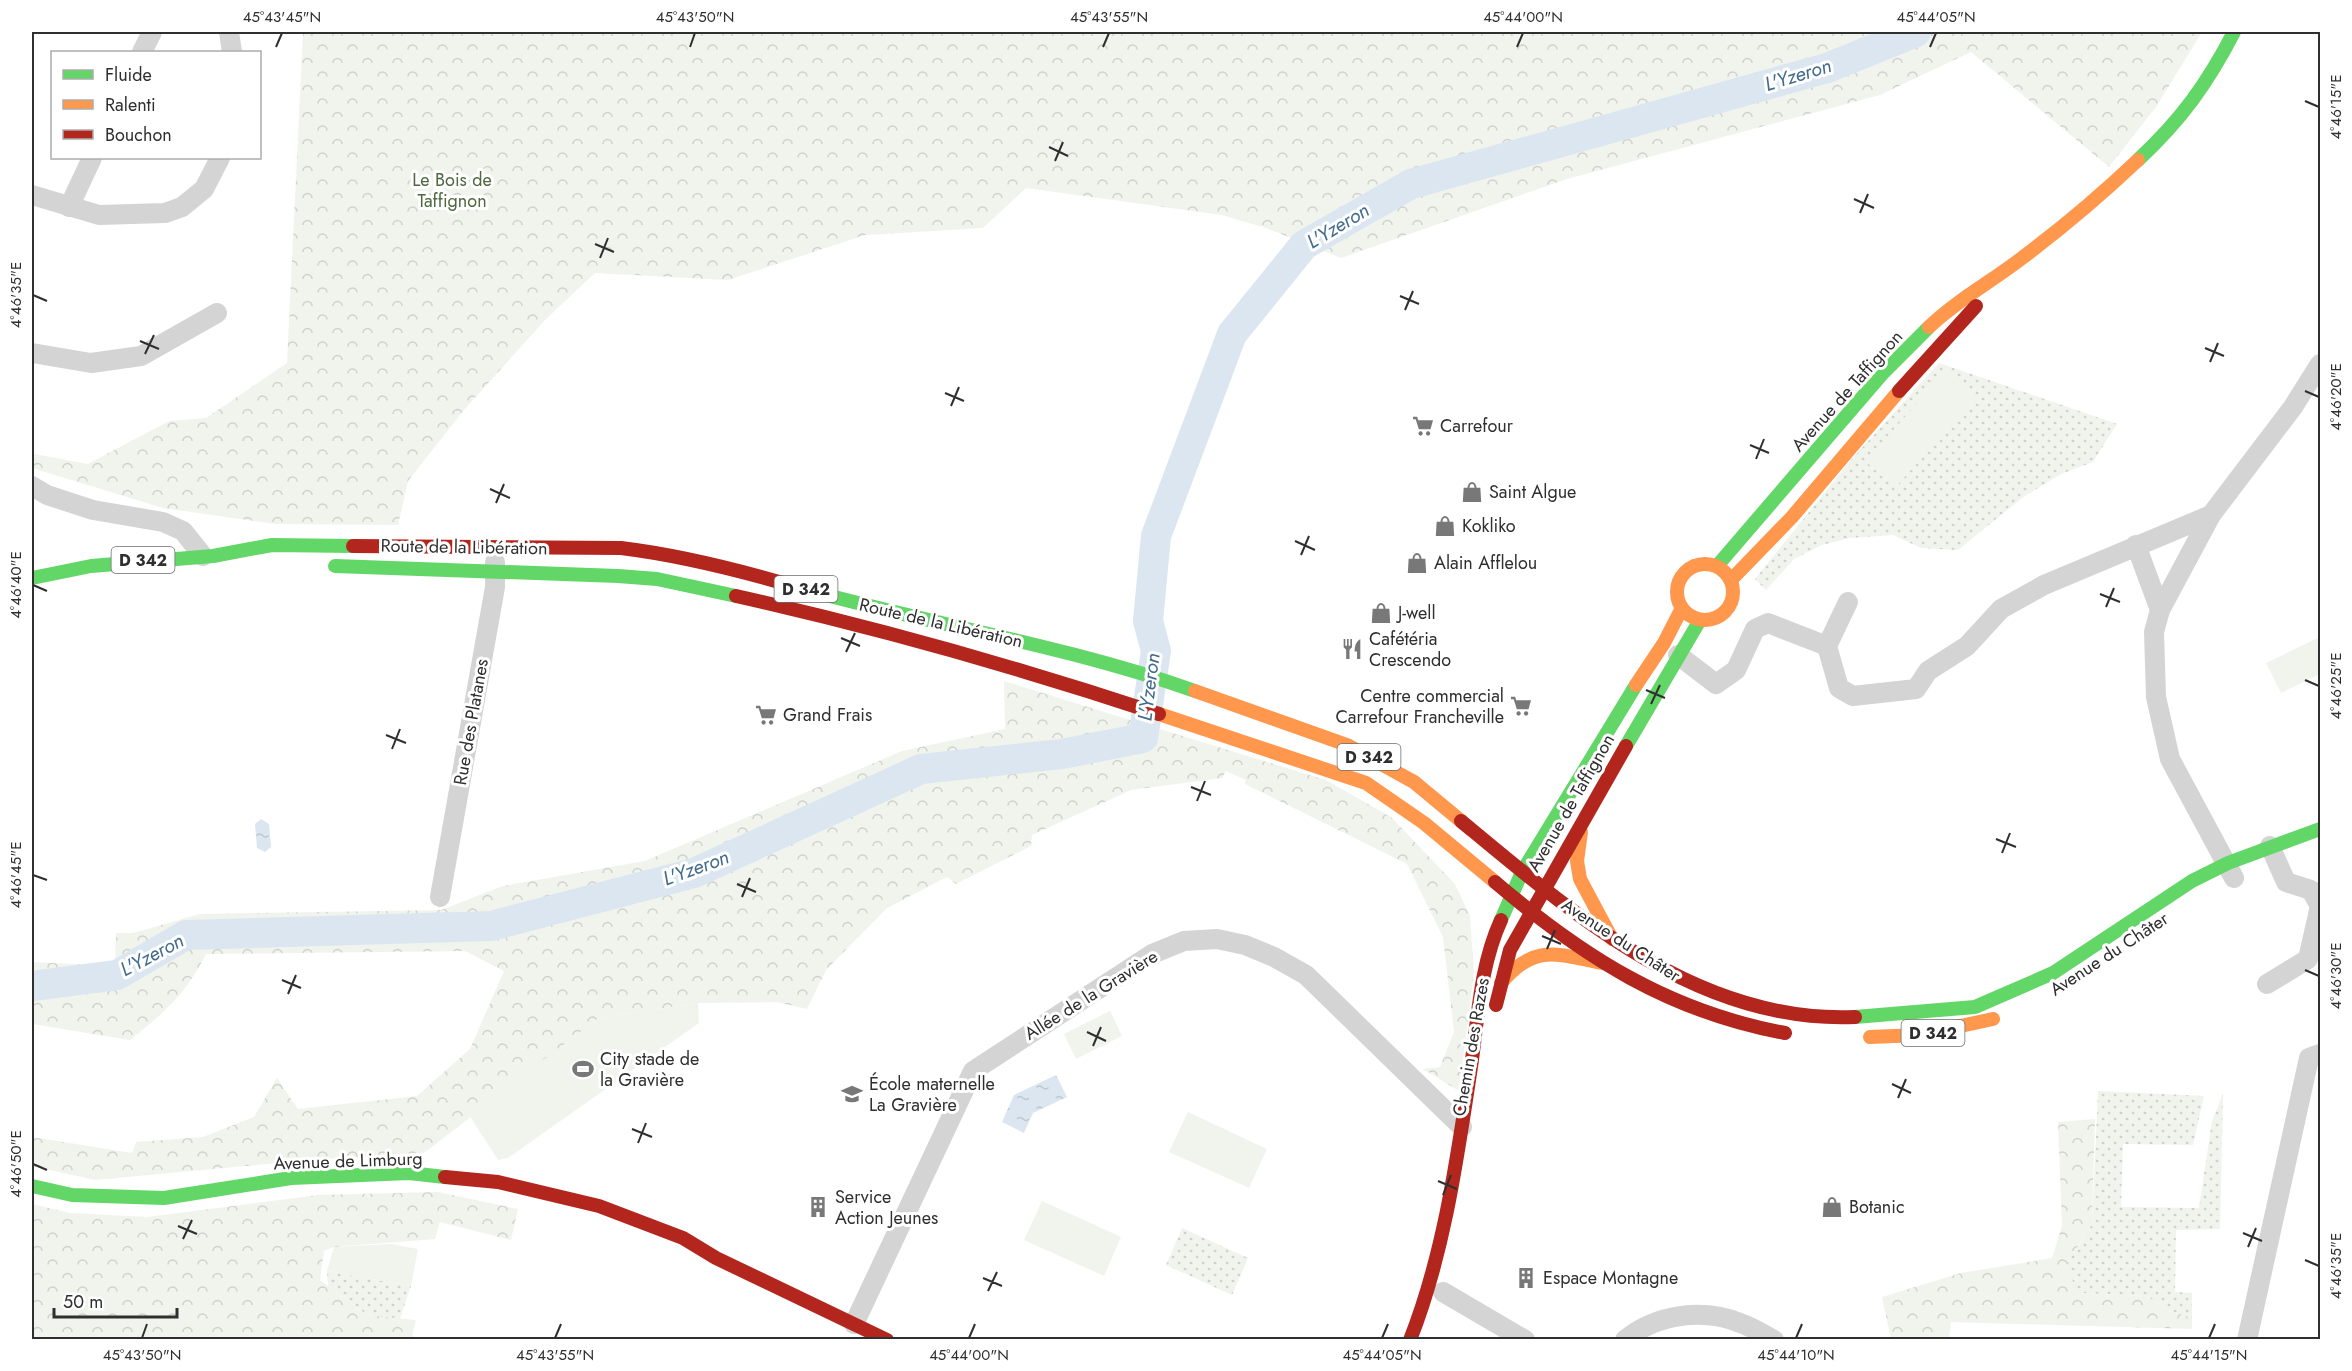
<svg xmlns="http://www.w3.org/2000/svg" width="2352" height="1371" font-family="Jost,sans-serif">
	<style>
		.grass { fill: url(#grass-dots) }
		.forest { fill: url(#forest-crowns) }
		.garden { fill: #f1f4ed }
		.water { fill: url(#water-ripples) }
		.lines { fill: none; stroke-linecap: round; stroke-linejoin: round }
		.river { stroke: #dbe6f0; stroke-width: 30 }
		.street { stroke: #d4d4d4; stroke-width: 20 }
		.fast { stroke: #63d668; stroke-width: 14 }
		.slow { stroke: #ff974d; stroke-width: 14 }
		.jam { stroke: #b3261e; stroke-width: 14 }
		.ticks { fill: none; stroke: #2f2f2f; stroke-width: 2 }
		.labels { text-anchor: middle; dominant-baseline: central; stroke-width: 6; stroke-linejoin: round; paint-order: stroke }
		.shield { fill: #fff; stroke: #6d6d6d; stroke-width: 1.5 }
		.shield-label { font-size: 16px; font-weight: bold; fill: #2f2f2f }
		.park-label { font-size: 18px; fill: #506840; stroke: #fff }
		.street-label { font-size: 18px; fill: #2f2f2f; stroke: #fff }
		.poi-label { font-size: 18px; fill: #2f2f2f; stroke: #fff; text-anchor: start }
		.water-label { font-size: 20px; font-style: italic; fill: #426b8c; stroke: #fff }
		.neatline { fill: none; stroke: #2f2f2f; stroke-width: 2 }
		.ticks-label { font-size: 15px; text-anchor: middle; fill: #2f2f2f }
	</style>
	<defs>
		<pattern id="grass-dots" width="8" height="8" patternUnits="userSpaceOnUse" patternTransform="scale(1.5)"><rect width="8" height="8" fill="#f1f4ed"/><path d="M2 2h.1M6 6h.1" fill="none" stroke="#cfd2cc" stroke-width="1.8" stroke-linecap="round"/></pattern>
		<pattern id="forest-crowns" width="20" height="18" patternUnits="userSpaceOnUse" patternTransform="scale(1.5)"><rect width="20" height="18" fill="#f1f4ed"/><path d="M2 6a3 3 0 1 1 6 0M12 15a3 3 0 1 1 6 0" fill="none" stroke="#cfd2cc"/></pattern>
		<pattern id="water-ripples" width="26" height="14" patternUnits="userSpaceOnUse" patternTransform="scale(1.5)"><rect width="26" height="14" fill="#dbe6f0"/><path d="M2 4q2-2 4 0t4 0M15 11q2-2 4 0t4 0" fill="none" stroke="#bcc6ce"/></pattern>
	</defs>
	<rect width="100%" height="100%" fill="#fff"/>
	<!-- grass -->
	<g class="grass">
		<polygon points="1939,363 2117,424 2093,462 2061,474 2022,498 1958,550 1921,548 1893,535 1849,538 1822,545 1794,559 1766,590 1755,579 1851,460"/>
		<polygon points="2098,1091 2204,1096 2193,1145 2123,1144 2121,1207 2199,1208 2212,1121 2223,1094 2220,1229 2176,1230 2175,1292 2192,1293 2192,1318 2168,1310 2146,1296 2078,1293 2065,1266 2092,1224"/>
		<polygon points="1182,1228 1248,1258 1232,1295 1166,1265"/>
		<polygon points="327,1271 411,1286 400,1319 367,1315 328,1286"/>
	</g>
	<!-- forest -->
	<g class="forest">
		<polygon points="303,32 2202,32 2156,107 2109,167 1971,52 1880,95 1567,179 1341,258 1266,228 1222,215 1026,188 983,228 865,235 728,280 595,273 546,319 463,411 408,481 398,525 276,524 163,508 32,468 32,456 35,454 88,464 169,421 206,418 287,363"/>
		<path d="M 1004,681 L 1326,780 L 1391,817 L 1455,884 L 1470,916 L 1474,972 L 1459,1091 L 1423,1069 L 1440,1067 L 1454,1032 L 1443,937 L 1407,864 L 1245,784 L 1246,780 L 1226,771 L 1222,778 L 1131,790 L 1032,835 L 1031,846 L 956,884 L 947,877 L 887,908 L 826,970 L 807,1009 L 777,1002 L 698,1003 L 599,1018 L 424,1153 L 310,1160 L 95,1180 L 32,1166 L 32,1137 L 132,1153 L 136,1142 L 203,1137 L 254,1117 L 277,1078 L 298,1109 L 417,1096 L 470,1049 L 504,971 L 465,951 L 206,954 C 186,994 164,1013 130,1040 L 32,1024 L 32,962 L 115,966 L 116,933 L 133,933 L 200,914 L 441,910 L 503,886 L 645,861 L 902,751 L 1005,729 Z"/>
		<polygon points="2095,1119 2092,1224 2065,1266 2079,1293 2146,1296 2168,1310 2192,1318 2192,1329 1951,1322 1949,1339 1891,1339 1882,1297 1961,1273 2052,1258 2062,1226 2058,1122"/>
		<polygon points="438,1192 518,1209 511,1240 440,1222 435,1239 334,1247 324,1251 320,1280 367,1315 416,1320 412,1336 422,1339 32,1340 32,1204 70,1213 147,1217 318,1195"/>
	</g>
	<!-- garden -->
	<g class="garden">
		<polygon points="1948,369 1977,396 1895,488 1865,461"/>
		<polygon points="2320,637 2320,674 2281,693 2266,663"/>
		<polygon points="698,1003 699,1023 508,1158 498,1160 469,1115 599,1018"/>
		<polygon points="1110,1011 1122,1036 1076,1059 1064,1034"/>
		<polygon points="1188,1112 1267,1149 1249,1188 1169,1152"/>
		<polygon points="1042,1201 1121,1237 1104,1276 1024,1240"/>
		<polygon points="391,1244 418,1249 411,1286 327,1271 334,1247"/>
	</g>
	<!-- water -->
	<g class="water">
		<polygon points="261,819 269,824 271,847 265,852 257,848 255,824"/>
		<polygon points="1056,1075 1067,1097 1033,1113 1024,1133 1002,1122 1014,1095"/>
	</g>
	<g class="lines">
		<!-- river -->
		<polyline class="river" points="32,986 117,975 186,935 491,926 694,873 921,769 1062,754 1143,738 1156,651 1148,621 1156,536 1232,334 1304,245 1411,184 1827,68 1916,32"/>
		<!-- street -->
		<g class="street">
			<polyline points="229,32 232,52"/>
			<polyline points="142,52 152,32"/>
			<polyline points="32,195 99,215 165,213 182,207 204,189 220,158"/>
			<polyline points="69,207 92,158"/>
			<polyline points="32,353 91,363 141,356 217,313"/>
			<polyline points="32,486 47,495 93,510 163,522 183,531 203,556"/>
			<polyline points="2136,545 2160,610"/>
			<polyline points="1827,646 1848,602"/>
			<polyline points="1678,655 1716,684 1736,670 1755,629 1768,623 1827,646 1839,688 1853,696 1916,689 1928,671 1967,646 2001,609 2044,585 2211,515"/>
			<polyline points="2234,878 2170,759 2156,697 2154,632 2160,610 2211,515 2293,407 2320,364"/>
			<polyline points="440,897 495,587 495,562"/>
			<polyline points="2267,984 2308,959 2320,906 2311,890 2286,882 2270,846"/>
			<polyline points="1443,1292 1525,1340"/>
			<polyline points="854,1324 973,1071 1152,954 1184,941 1217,939 1245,945 1274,957 1306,975 1462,1127"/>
			<path d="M 1625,1340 C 1656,1314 1703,1308 1740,1323 C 1752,1327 1763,1334 1774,1340"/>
			<polyline points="2247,1340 2309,1058 2320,1054"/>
		</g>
		<!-- fast -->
		<g class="fast">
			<path d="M 2138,160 C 2181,120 2207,84 2234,32"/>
			<polyline points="335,566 618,576 657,579 736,596"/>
			<polyline points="1717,566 1883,373 1929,327"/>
			<polyline points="32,578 91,566 213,556 272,545 353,546"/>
			<path d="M 786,584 C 921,623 1062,644 1195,691"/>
			<polyline points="1626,746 1700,620"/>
			<polyline points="1501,920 1522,872 1636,685"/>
			<polyline points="1855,1017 1975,1007 2053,973 2192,881 2228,863 2320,829"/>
			<polyline points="32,1186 72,1195 164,1198 291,1178 409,1173 445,1177"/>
		</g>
		<!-- slow -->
		<g class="slow">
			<path d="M 1929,327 C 1957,300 1991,282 2022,258 C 2062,228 2101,195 2138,160"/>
			<circle cx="1705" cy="592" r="28"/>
			<polyline points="1731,580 1792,517 1899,391"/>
			<polyline points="1636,685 1664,643 1682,608"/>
			<polyline points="1195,691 1347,745 1414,782 1461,821"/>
			<polyline points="1159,714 1366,783 1424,823 1495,882"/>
			<polyline points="1581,832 1577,861 1580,879 1612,939"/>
			<path d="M 1501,983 C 1535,943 1556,954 1602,963"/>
			<polyline points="1870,1037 1919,1035 1993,1019"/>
		</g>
		<!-- jam -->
		<g class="jam">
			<polyline points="1899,391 1976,306"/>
			<path d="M 353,546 L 621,548 C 678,555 731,568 786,584"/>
			<path d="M 736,596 C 879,628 1020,668 1159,714"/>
			<path d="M 1461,821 C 1573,914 1699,1024 1855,1017"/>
			<path d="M 1495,882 C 1583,957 1670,1012 1785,1033"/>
			<polyline points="1496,1005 1510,950 1626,746"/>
			<polyline points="445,1177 498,1182 599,1206 683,1238 716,1258 887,1340"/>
			<path d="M 1410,1340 C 1444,1254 1457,1159 1471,1067 C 1478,1018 1480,966 1501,920"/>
		</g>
	</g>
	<!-- ticks -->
	<path class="ticks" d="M 276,47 L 282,33M 690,47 L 695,33M 1103,47 L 1109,33M 1517,47 L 1523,33M 1930,47 L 1936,33M 2305,101 L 2319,107M 1049,147 L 1068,156M 1055,161 L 1063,142M 1854,199 L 1874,208M 1860,213 L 1868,194M 595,244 L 614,252M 600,258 L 608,238M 33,295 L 47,301M 1400,296 L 1419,304M 1405,310 L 1413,291M 140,341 L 159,349M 2205,348 L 2224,356M 145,354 L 154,335M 2210,362 L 2218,343M 2305,391 L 2319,397M 945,393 L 964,401M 951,406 L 959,387M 1750,445 L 1769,453M 1756,459 L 1764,439M 490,489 L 510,498M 496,503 L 504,484M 1295,541 L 1315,550M 1301,555 L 1309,536M 33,585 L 47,591M 2100,594 L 2120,602M 2106,607 L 2114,588M 841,638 L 860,646M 846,652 L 855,633M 2305,680 L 2319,686M 1646,690 L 1665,698M 1651,704 L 1660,685M 386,735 L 406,743M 392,749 L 400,729M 1191,787 L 1211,795M 1197,801 L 1205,781M 1996,839 L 2016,847M 2002,853 L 2010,833M 33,875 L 47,880M 737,884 L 756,892M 742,897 L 750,878M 1542,936 L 1561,944M 1547,949 L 1555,930M 2305,970 L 2319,976M 282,980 L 301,988M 288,994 L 296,975M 1087,1032 L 1106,1041M 1093,1046 L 1101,1027M 1892,1084 L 1911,1093M 1898,1098 L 1906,1079M 632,1129 L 652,1137M 638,1143 L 646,1123M 33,1164 L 47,1170M 1438,1181 L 1457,1189M 1443,1195 L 1451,1175M 178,1226 L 197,1234M 2243,1233 L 2262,1241M 183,1239 L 192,1220M 2248,1247 L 2256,1228M 2305,1260 L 2319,1266M 983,1278 L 1002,1286M 988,1291 L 997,1272M 142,1338 L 147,1324M 555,1338 L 561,1324M 969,1338 L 975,1324M 1382,1338 L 1388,1324M 1796,1338 L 1802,1324M 2209,1338 L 2215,1324"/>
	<!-- icons -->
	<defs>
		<symbol id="supermarket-bare" viewBox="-9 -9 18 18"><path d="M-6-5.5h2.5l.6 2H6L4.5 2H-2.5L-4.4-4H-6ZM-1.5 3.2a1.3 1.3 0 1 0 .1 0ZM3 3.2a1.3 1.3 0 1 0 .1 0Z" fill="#787878" stroke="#fff" stroke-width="2.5" paint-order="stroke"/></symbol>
		<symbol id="shop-bare" viewBox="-9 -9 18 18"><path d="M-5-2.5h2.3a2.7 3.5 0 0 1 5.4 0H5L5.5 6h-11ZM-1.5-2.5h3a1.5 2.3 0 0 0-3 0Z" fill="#787878" stroke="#fff" stroke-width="2.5" paint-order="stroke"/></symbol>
		<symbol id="restaurant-bare" viewBox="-9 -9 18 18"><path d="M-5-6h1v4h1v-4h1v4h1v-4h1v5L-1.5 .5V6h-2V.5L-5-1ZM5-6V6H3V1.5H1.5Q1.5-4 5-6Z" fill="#787878" stroke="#fff" stroke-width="2.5" paint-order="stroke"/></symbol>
		<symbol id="stadium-bare" viewBox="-9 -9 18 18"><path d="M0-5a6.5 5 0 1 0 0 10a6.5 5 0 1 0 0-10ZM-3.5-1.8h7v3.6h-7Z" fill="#787878" stroke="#fff" stroke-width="2.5" paint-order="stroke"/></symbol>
		<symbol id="school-bare" viewBox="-9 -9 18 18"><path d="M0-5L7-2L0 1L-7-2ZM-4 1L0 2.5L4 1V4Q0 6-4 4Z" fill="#787878" stroke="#fff" stroke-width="2.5" paint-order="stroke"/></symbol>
		<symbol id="building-bare" viewBox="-9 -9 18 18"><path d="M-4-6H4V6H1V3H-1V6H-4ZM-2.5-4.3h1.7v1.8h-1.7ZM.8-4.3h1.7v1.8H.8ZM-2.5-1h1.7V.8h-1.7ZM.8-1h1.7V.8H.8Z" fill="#787878" stroke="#fff" stroke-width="2.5" paint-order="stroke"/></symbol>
	</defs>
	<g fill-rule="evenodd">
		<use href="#supermarket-bare" x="1408" y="411" width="30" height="30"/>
		<use href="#shop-bare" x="1457" y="477" width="30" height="30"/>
		<use href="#shop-bare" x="1430" y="511" width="30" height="30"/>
		<use href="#shop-bare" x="1402" y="548" width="30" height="30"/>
		<use href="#shop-bare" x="1366" y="598" width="30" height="30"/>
		<use href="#restaurant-bare" x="1337" y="634" width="30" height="30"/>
		<use href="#supermarket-bare" x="1506" y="691" width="30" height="30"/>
		<use href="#supermarket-bare" x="751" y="700" width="30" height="30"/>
		<use href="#stadium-bare" x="568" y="1054" width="30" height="30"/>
		<use href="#school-bare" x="837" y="1079" width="30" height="30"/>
		<use href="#building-bare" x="803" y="1192" width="30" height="30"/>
		<use href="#shop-bare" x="1817" y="1192" width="30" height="30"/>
		<use href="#building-bare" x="1511" y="1263" width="30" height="30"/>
	</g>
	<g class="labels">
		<!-- shield labels -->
		<g class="shield">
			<rect x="111.5" y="547" width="63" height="26" rx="4.5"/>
			<rect x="774.5" y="576" width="63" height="26" rx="4.5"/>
			<rect x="1337.5" y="744" width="63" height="26" rx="4.5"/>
			<rect x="1901.5" y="1020" width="63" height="26" rx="4.5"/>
		</g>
		<g class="shield-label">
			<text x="143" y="560">D 342</text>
			<text x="806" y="589">D 342</text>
			<text x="1369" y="757">D 342</text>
			<text x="1933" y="1033">D 342</text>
		</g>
		<!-- park labels -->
		<g class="park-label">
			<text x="452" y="180">Le Bois de<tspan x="452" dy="21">Taffignon</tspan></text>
		</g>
		<!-- street labels -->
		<g class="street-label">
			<text transform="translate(1847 391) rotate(-48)">Avenue de Taffignon</text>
			<text transform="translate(464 547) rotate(1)">Route de la Libération</text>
			<text transform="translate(941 623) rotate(13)">Route de la Libération</text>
			<text transform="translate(471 722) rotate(-80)">Rue des Platanes</text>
			<text transform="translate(1571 803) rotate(-60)">Avenue de Taffignon</text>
			<text transform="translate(1621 940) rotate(33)">Avenue du Châter</text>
			<text transform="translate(2109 954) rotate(-33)">Avenue du Châter</text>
			<text transform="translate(1091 995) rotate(-32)">Allée de la Gravière</text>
			<text transform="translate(1471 1047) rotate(-80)">Chemin des Razes</text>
			<text transform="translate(348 1161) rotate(-2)">Avenue de Limburg</text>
		</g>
		<!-- poi labels -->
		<g class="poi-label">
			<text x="1440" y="426">Carrefour</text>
			<text x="1489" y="492">Saint Algue</text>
			<text x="1462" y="526">Kokliko</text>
			<text x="1434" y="563">Alain Afflelou</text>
			<text x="1398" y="613">J-well</text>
			<text x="1369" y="639">Cafétéria<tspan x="1369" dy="21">Crescendo</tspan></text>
			<text x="1504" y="696" text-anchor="end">Centre commercial<tspan x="1504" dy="21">Carrefour Francheville</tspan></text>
			<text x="783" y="715">Grand Frais</text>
			<text x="600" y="1059">City stade de<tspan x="600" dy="21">la Gravière</tspan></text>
			<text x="869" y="1084">École maternelle<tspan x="869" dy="21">La Gravière</tspan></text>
			<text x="835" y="1197">Service<tspan x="835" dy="21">Action Jeunes</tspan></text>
			<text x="1849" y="1207">Botanic</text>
			<text x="1543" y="1278">Espace Montagne</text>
		</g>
		<!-- water labels -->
		<g class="water-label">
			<text transform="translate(1798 75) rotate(-17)">L'Yzeron</text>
			<text transform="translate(1338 226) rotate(-31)">L'Yzeron</text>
			<text transform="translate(1149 687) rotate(-83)">L'Yzeron</text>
			<text transform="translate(696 868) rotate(-20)">L'Yzeron</text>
			<text transform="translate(152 955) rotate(-28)">L'Yzeron</text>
		</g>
	</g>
	<!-- border -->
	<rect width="2352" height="1371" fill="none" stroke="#ffffff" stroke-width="66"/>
	<!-- legend -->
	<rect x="51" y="51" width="210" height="108" fill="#ffffff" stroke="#acacac" stroke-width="1.5"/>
	<rect x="63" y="70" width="30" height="9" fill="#63d668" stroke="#acacac" stroke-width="1.5"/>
	<text x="105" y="81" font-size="18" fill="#2f2f2f">Fluide</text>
	<rect x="63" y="100" width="30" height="9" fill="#ff974d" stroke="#acacac" stroke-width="1.5"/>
	<text x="105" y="111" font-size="18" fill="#2f2f2f">Ralenti</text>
	<rect x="63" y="130" width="30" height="9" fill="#b3261e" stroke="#acacac" stroke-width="1.5"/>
	<text x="105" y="141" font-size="18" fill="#2f2f2f">Bouchon</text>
	<!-- scale -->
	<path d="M54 1308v9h123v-9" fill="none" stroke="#2f2f2f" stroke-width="3"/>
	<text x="63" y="1308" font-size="18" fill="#2f2f2f" stroke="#ffffff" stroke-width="4.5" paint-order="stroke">50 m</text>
	<rect x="33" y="33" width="2286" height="1305" class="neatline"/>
	<g class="ticks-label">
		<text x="282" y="22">45°43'45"N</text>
		<text x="695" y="22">45°43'50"N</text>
		<text x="1109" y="22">45°43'55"N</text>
		<text x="1523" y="22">45°44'00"N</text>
		<text x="1936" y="22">45°44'05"N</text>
		<text transform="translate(2336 107) rotate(-90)" y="5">4°46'15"E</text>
		<text transform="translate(16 295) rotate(-90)" y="5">4°46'35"E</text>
		<text transform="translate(2336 397) rotate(-90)" y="5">4°46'20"E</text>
		<text transform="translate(16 585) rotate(-90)" y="5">4°46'40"E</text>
		<text transform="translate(2336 686) rotate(-90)" y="5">4°46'25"E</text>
		<text transform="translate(16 875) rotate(-90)" y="5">4°46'45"E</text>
		<text transform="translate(2336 976) rotate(-90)" y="5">4°46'30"E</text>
		<text transform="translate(16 1164) rotate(-90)" y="5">4°46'50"E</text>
		<text transform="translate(2336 1266) rotate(-90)" y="5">4°46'35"E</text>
		<text x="142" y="1360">45°43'50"N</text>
		<text x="555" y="1360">45°43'55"N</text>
		<text x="969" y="1360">45°44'00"N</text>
		<text x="1382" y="1360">45°44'05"N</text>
		<text x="1796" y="1360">45°44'10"N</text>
		<text x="2209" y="1360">45°44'15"N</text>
	</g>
</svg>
